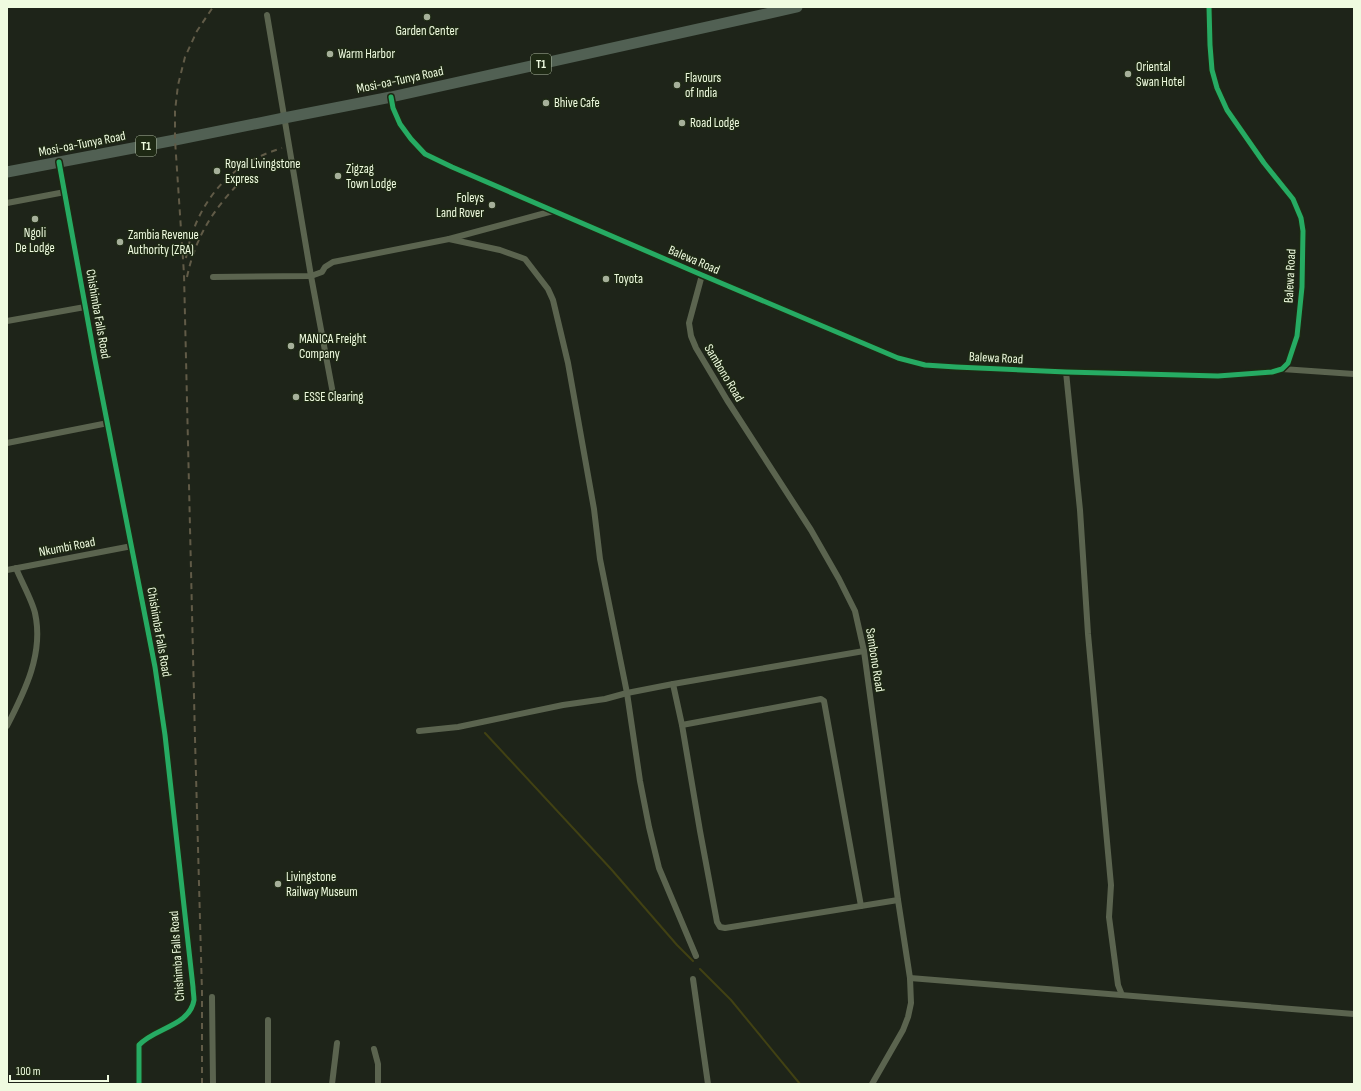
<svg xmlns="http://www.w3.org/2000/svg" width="1361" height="1091" font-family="'Sofia Sans Condensed',sans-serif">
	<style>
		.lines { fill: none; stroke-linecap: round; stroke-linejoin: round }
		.stream { stroke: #414113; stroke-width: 2 }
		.street { stroke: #5b644f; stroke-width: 6 }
		.highway { stroke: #516053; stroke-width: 11 }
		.rail { stroke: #615b47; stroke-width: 2; stroke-dasharray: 6 5; stroke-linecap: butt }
		.cycleway-casing { stroke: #1e2914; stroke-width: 8 }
		.cycleway { stroke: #26ab63; stroke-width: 5 }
		.poi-dot { fill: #a6b09a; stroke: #1e2914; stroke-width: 1.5 }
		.labels { text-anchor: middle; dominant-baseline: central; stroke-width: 3; stroke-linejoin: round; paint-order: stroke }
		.shield { fill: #1e2914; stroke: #b0bca3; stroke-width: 1 }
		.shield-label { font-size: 12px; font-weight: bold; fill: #effbe0 }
		.poi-label { font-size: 13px; fill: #effbe0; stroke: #1e2914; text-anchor: start }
		.street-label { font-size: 13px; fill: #effbe0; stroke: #1e2914 }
	</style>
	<rect width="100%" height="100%" fill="#1e2419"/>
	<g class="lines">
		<!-- stream -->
		<g class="stream">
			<polyline points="485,733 611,869 677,945 693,961"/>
			<polyline points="700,969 731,1000 800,1084"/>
		</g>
		<!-- street -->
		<g class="street">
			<polyline points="267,15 311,276 334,399"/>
			<polyline points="391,97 393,108 400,124 411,139 425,154 452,167 702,275 898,358 925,365 956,367 1066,372 1218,376 1272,372 1282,369 1288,363 1297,336 1302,287 1303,231 1301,218 1293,199 1264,163 1227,110 1217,88 1212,70 1210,45 1209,7"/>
			<path d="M 59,162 L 95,360 L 155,667 L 165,735 L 193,987 C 193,991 194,996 194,1000 C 190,1026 154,1028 139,1045 L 139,1084"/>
			<polyline points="7,203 65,192"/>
			<polyline points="449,239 500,250 525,259 548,289 553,300 568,363 594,509 600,559 627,693 640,781 649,827 659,868 696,956"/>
			<polyline points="702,275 689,323 691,336 696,348 727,400 811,530 839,579 855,611 864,651 898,900 910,978 911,1003 908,1017 903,1030 872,1084"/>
			<polyline points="213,277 311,276 322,272 325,267 333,262 449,239 553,211"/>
			<polyline points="7,321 85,307"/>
			<polyline points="1282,369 1354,374"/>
			<polyline points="1066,372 1080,510 1088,634 1111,885 1109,917 1118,985 1122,995"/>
			<polyline points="7,443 108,423"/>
			<polyline points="7,570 132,546"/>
			<polyline points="673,684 682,725 700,831 717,922 720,927 725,928 898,900"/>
			<polyline points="682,725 821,699 824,701 861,906"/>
			<path d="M 7,726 C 25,691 44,653 35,613 C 32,600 21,581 16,568"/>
			<polyline points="419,731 458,727 563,705 605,699 627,693 673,684 864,651"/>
			<polyline points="910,978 1354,1014"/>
			<polyline points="693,979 708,1084"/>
			<polyline points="212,997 213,1084"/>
			<polyline points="374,1049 378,1064 378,1084"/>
			<polyline points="268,1084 268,1020"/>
			<polyline points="332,1084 337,1043"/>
		</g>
		<!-- highway -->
		<polyline class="highway" points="7,172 175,140 284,118 391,97 797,7"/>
		<!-- rail -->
		<g class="rail">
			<path d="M 186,258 C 192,220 214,182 248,163 C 258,156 270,152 282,148"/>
			<path d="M 187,277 C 196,235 214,208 244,178"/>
			<polyline points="202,1084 202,992 195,739 184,274 175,140 175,111 178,85 185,57 197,31 213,7"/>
		</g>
		<defs>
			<g id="cycleway">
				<polyline points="391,97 393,108 400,124 411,139 425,154 452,167 702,275 898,358 925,365 956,367 1066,372 1218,376 1272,372 1282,369 1288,363 1297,336 1302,287 1303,231 1301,218 1293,199 1264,163 1227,110 1217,88 1212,70 1210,45 1209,7"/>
				<path d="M 59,162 L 95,360 L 155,667 L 165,735 L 193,987 C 193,991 194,996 194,1000 C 190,1026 154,1028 139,1045 L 139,1084"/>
			</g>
		</defs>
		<!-- cycleway casing -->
		<use href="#cycleway" class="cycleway-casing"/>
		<!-- cycleway -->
		<use href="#cycleway" class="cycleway"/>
	</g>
	<!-- markers -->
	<g class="poi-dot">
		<circle cx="427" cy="17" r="4"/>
		<circle cx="330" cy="54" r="4"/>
		<circle cx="1128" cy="74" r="4"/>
		<circle cx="677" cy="85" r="4"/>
		<circle cx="546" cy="103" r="4"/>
		<circle cx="682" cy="123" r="4"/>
		<circle cx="217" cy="171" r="4"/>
		<circle cx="338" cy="176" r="4"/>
		<circle cx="492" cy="205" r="4"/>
		<circle cx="35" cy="219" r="4"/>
		<circle cx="120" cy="242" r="4"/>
		<circle cx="606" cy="279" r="4"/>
		<circle cx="291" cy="346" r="4"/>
		<circle cx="296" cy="397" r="4"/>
		<circle cx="278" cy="884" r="4"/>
	</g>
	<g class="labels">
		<!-- shield labels -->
		<g class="shield">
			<rect x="531" y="54" width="20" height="20" rx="3"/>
			<rect x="136" y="136" width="20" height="20" rx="3"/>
		</g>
		<g class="shield-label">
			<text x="541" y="64">T1</text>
			<text x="146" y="146">T1</text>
		</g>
		<!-- poi labels -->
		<g class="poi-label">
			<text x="427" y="31" text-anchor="middle">Garden Center</text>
			<text x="338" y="54">Warm Harbor</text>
			<text x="1136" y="67">Oriental<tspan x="1136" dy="15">Swan Hotel</tspan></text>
			<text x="685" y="78">Flavours<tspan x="685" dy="15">of India</tspan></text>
			<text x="554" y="103">Bhive Cafe</text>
			<text x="690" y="123">Road Lodge</text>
			<text x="225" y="164">Royal Livingstone<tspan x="225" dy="15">Express</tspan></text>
			<text x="346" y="169">Zigzag<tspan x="346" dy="15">Town Lodge</tspan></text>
			<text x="484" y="198" text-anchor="end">Foleys<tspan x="484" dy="15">Land Rover</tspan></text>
			<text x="35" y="233" text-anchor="middle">Ngoli<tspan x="35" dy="15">De Lodge</tspan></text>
			<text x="128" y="235">Zambia Revenue<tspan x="128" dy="15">Authority (ZRA)</tspan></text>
			<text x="614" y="279">Toyota</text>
			<text x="299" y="339">MANICA Freight<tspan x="299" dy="15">Company</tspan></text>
			<text x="304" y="397">ESSE Clearing</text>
			<text x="286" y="877">Livingstone<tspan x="286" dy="15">Railway Museum</tspan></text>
		</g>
		<!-- street labels -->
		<g class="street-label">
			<text transform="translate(400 80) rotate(-12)">Mosi-oa-Tunya Road</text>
			<text transform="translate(82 144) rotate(-11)">Mosi-oa-Tunya Road</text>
			<text transform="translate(694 260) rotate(23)">Balewa Road</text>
			<text transform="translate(1290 276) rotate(-87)">Balewa Road</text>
			<text transform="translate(98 314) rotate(80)">Chishimba Falls Road</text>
			<text transform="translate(996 358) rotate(3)">Balewa Road</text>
			<text transform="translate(724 373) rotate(59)">Sambono Road</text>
			<text transform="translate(67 547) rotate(-11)">Nkumbi Road</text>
			<text transform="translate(159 632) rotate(80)">Chishimba Falls Road</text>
			<text transform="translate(875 660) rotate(81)">Sambono Road</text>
			<text transform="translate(177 956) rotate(-94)">Chishimba Falls Road</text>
		</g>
	</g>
	<!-- border -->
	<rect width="1361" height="1091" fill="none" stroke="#effbe0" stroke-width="16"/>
	<!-- scale -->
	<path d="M10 1075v6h98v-6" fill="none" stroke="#effbe0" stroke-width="2"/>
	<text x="16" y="1075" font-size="12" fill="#effbe0" stroke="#1e2914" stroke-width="3" paint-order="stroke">100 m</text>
</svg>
